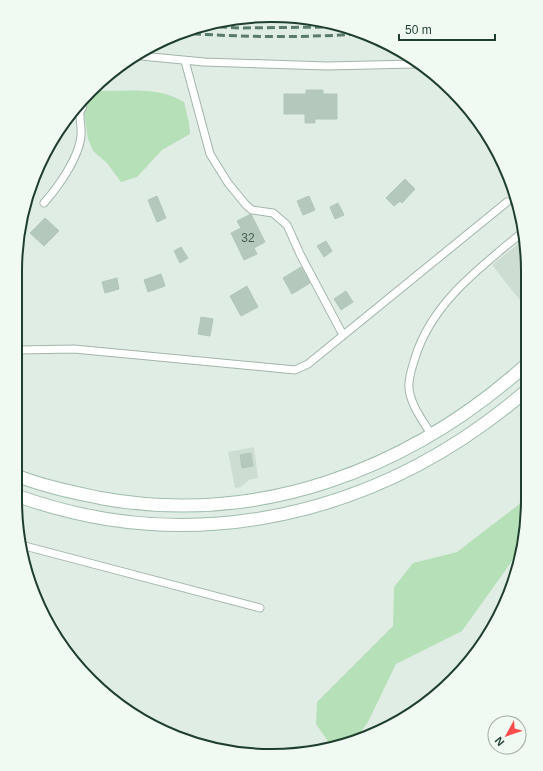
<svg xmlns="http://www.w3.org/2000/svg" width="543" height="771" font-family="Helvetica,sans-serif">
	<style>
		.built { fill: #ceddd2 }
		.green { fill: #b6e0b7 }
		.building { fill: #b5c8bc; stroke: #b2c7b9 }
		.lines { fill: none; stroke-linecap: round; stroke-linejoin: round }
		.lane-casing { stroke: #a2b5aa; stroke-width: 9 }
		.street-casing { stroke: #a2b5aa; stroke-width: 14 }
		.secondary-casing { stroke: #a0bdac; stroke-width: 14 }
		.lane { stroke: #fff; stroke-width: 7 }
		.street { stroke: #fff; stroke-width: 12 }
		.secondary { stroke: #fff; stroke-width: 12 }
		.rail { stroke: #597b69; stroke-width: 3; stroke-dasharray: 8 4; stroke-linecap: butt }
		.labels { text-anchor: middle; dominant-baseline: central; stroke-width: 3.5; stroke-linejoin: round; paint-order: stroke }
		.number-label { font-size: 12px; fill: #446152 }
		.rim { fill: none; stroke: #1f3f2e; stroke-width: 2 }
	</style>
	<rect width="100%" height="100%" fill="#e0ede4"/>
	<!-- built -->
	<g class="built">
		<polygon points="523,240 526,244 526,308 492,265"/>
		<polygon points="254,447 258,478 249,480 241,487 235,488 228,452"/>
	</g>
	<!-- green -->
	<g class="green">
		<path d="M 101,91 C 129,91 160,87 184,102 L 189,123 L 190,134 L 162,150 L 137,177 L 121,182 L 107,163 L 93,151 L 88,139 L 84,112 L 93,92 Z"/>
		<polygon points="526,499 527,516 517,554 462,631 396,664 368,722 355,740 332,747 316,724 317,702 393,626 394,587 413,563 457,552"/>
	</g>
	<!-- building -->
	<g class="building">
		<polygon points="306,90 323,90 323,94 337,94 337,119 315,119 315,123 305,123 305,114 284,114 284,94 306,94"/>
		<polygon points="405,179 415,189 402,203 400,201 394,206 386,198"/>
		<polygon points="157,196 166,218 157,222 148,200"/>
		<polygon points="309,196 315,210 303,215 297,201"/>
		<polygon points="338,203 344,215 335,219 330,207"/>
		<polygon points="251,214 265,242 254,248 257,254 244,260 231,233 241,228 237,221"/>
		<polygon points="45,218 59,231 44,246 30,233"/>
		<polygon points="326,241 332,251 324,257 317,246"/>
		<polygon points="181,247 188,258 180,263 174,251"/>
		<polygon points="301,267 310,283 292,294 283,278"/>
		<polygon points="161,274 165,286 148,292 144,280"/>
		<polygon points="117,278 119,289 105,293 102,282"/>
		<polygon points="247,286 258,307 241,316 230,296"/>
		<polygon points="346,291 353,302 341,310 334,299"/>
		<polygon points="201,317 213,319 210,336 198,334"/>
		<polygon points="251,453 253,466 242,468 240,455"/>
	</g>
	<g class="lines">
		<defs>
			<g id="lane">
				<polyline points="141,56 204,62 327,66 415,64"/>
				<polyline points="185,61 210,154 228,183 246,205 252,210 273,213 287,225 300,254 343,335"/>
				<path d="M 44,203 C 58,187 79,158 81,136 C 82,125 78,116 81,105"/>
				<polyline points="18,350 74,349 295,370 308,364 507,202"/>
				<path d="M 431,434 C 423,421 410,404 409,388 C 408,378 412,368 415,358 C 432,302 481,267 524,231"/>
				<polyline points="21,545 260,608"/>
			</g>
			<polyline id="street" points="79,107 80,107"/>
			<g id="secondary">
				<path d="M 15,475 C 42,486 72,492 100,498 C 258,527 409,470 527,364"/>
				<path d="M 15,495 C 196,561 383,514 527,390"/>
			</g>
		</defs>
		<!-- lane casing -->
		<use href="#lane" class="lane-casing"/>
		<!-- street casing -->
		<use href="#street" class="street-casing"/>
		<!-- secondary casing -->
		<use href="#secondary" class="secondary-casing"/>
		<!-- lane -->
		<use href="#lane" class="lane"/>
		<!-- street -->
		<use href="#street" class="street"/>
		<!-- secondary -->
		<use href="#secondary" class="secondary"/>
		<!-- rail -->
		<g class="rail">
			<polyline points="207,26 239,28 329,27"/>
			<path d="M 181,33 C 240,37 299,38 358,34"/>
		</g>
	</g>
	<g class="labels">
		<!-- number labels -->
		<g class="number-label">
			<text x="248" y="238">32</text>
		</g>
	</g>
	<!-- crop -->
	<path d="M0 0H543V771H0ZM271 22H272A249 249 0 0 1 521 271V500A249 249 0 0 1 272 749H271A249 249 0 0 1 22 500V271A249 249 0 0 1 271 22Z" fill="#f1f9f3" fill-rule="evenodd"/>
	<path class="rim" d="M271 22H272A249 249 0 0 1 521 271V500A249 249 0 0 1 272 749H271A249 249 0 0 1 22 500V271A249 249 0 0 1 271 22Z"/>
	<!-- north arrow -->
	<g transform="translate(507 735) rotate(230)"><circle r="19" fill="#f1f9f3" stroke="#9dafa4"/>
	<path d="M0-3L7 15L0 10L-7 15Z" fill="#ff4c4c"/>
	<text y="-6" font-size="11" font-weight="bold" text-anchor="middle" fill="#1f3f2e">N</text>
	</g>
	<!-- scale -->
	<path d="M399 34v6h96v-6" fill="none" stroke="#1f3f2e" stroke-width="2"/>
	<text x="405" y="34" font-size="12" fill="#1f3f2e" stroke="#f1f9f3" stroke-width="3" paint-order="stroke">50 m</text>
</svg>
